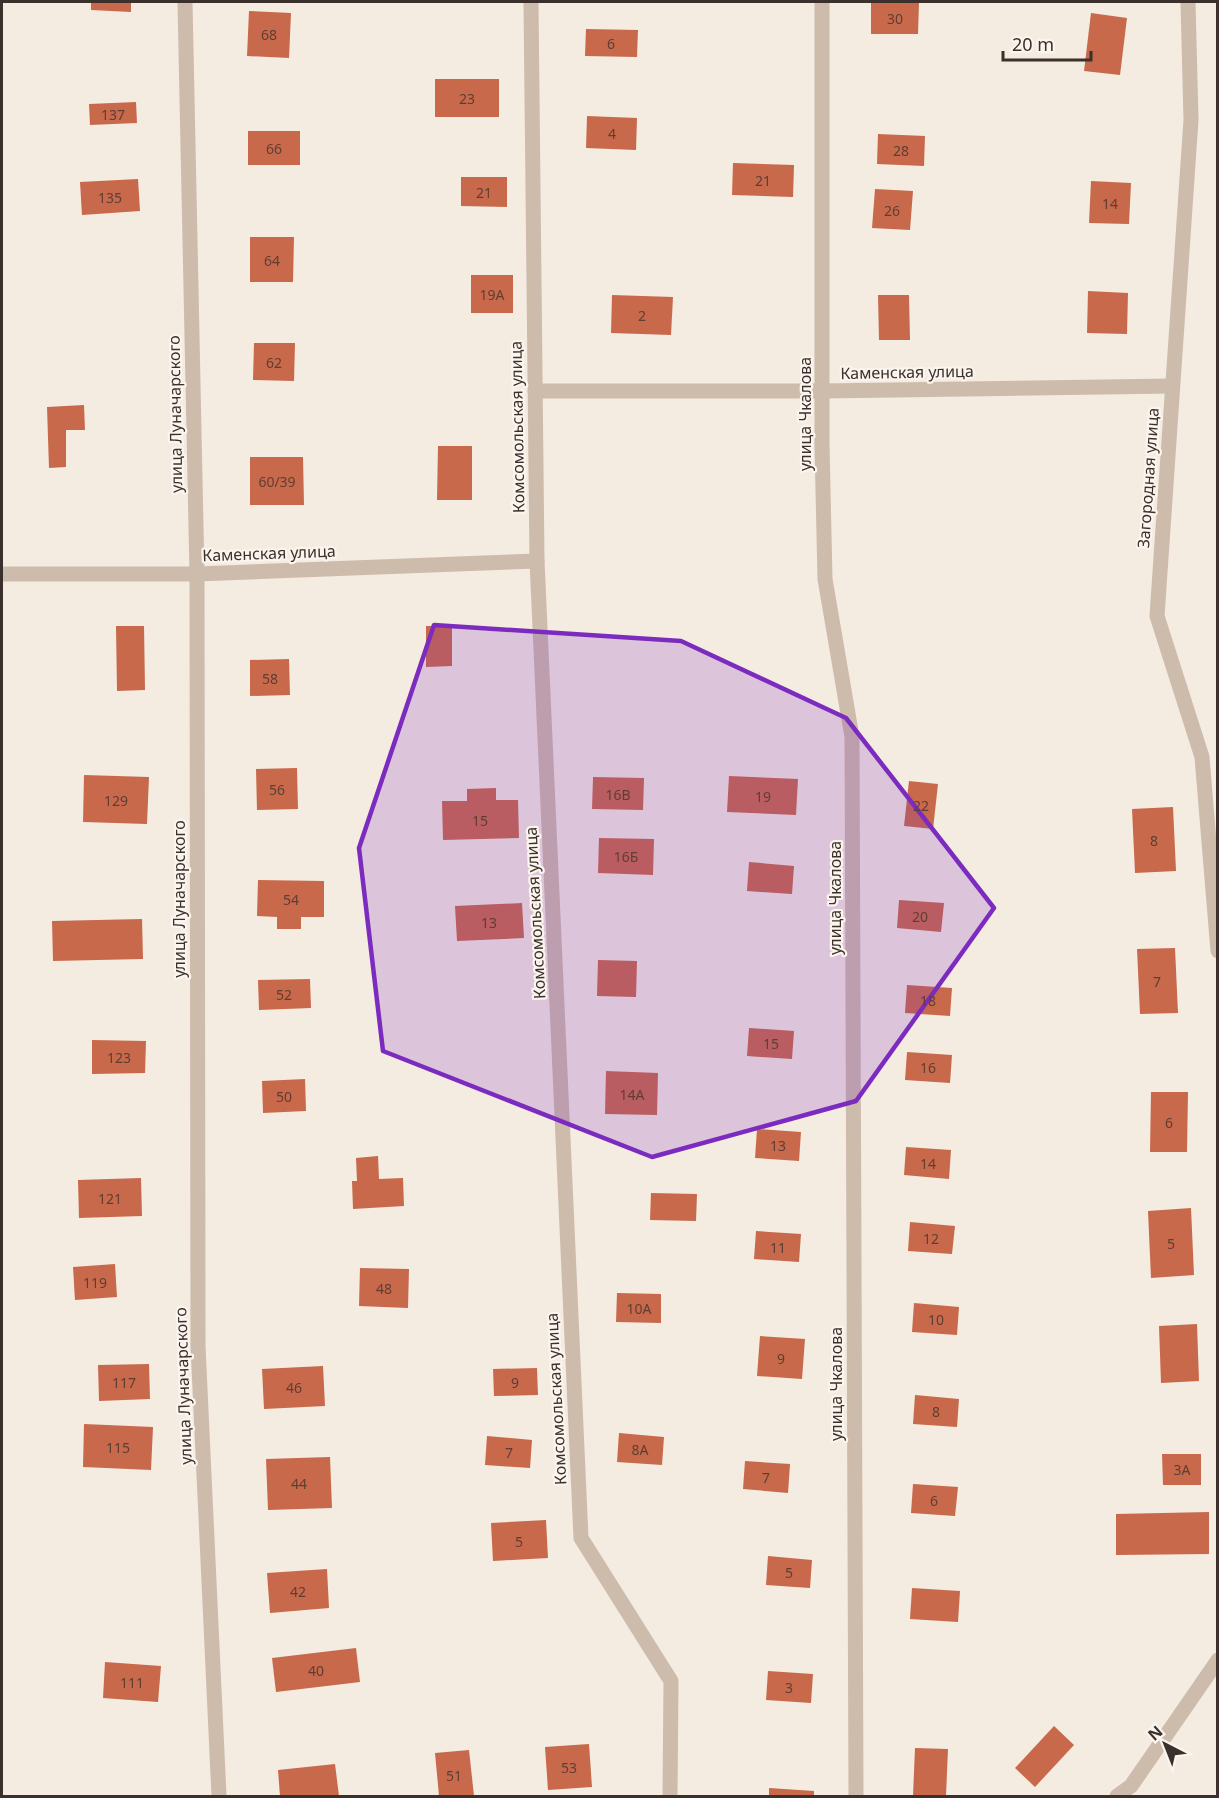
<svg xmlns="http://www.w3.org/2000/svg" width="1219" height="1798" font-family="'Noto Sans',sans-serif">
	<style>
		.building { fill: #c8694b }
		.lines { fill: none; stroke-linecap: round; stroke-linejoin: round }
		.minor { stroke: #cdbbac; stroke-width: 15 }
		.marked { fill: #7b2cbf; fill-opacity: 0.2; stroke: #7b2cbf; stroke-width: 4.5; stroke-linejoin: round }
		.labels { text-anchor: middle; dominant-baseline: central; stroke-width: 4.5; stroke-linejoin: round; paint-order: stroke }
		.number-label { font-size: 14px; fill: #5e3e33 }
		.street-label { font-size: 16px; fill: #3b302b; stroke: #fbf5ee }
	</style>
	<rect width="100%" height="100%" fill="#f4ebe1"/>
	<!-- building -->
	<g class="building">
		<polygon points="91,2 131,2 131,12 91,10"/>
		<polygon points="871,2 919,3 918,34 871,34"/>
		<polygon points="249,11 291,13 289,58 247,56"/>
		<polygon points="1091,13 1127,18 1120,75 1084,71"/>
		<polygon points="586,29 638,30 637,57 585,56"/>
		<rect x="435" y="79" width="64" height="38"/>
		<polygon points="136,102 137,123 90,125 89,104"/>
		<polygon points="587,116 637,118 636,150 586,148"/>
		<rect x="248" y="131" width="52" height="34"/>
		<polygon points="878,134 925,136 924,166 877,164"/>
		<polygon points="733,163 794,165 793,197 732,195"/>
		<polygon points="461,177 507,177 507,207 461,206"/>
		<polygon points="138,179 140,211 82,215 80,182"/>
		<polygon points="1091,181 1131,183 1129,224 1089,223"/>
		<polygon points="875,189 913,191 910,230 872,228"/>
		<polygon points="250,237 294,237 293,282 250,282"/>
		<rect x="471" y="275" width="42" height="38"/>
		<polygon points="1088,291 1128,293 1127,334 1087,333"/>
		<polygon points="612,295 673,297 671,335 611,333"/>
		<polygon points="878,295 909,295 910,340 879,340"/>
		<polygon points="254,343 295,343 294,381 253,380"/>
		<polygon points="84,405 85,430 66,430 66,467 49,468 47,407"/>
		<polygon points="438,446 472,446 472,500 437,500"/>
		<polygon points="250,457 303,457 304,505 250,505"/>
		<polygon points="116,626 144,626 145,690 117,691"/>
		<polygon points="426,626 452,626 452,666 426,667"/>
		<polygon points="289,659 290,695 250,696 250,660"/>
		<polygon points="297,768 298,809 257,810 256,769"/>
		<polygon points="84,775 149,777 147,824 83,822"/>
		<polygon points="729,776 798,779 796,815 727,812"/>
		<polygon points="593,777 644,778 643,810 592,809"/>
		<polygon points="909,781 938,784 933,829 904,826"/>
		<polygon points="496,788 496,800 518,800 519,838 443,840 442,801 467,801 467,789"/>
		<polygon points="1173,807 1176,871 1135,873 1132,809"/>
		<polygon points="599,838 654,839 653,875 598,873"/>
		<polygon points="749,862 794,866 792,894 747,891"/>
		<polygon points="258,880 324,881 324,917 301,917 301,929 277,929 277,917 257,916"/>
		<polygon points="899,900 944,903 941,932 897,928"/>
		<polygon points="522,903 524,938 457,941 455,906"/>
		<polygon points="142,919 143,959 53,961 52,921"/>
		<polygon points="1175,948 1178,1013 1140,1014 1137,949"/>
		<polygon points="598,960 637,961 636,997 597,996"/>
		<polygon points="310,979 311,1008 259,1010 258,980"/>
		<polygon points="907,985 952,988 950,1016 905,1013"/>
		<polygon points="749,1028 794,1031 792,1059 747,1056"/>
		<polygon points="92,1040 146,1041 145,1073 92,1074"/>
		<polygon points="907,1052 952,1055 950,1083 905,1080"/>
		<polygon points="606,1071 658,1073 657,1115 605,1114"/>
		<polygon points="305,1079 306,1111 263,1113 262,1081"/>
		<polygon points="1151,1092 1188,1092 1187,1152 1150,1152"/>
		<polygon points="757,1129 801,1132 799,1161 755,1158"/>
		<polygon points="906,1147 951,1150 949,1179 904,1175"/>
		<polygon points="378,1156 379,1179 403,1178 404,1206 353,1209 352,1181 357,1181 356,1158"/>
		<polygon points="141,1178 142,1216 79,1218 78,1180"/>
		<polygon points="651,1193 697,1194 696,1221 650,1220"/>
		<polygon points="1191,1208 1194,1275 1151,1278 1148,1211"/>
		<polygon points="910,1222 955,1226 952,1254 908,1251"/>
		<polygon points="756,1231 801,1234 799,1262 754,1259"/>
		<polygon points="115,1264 117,1297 75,1300 73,1267"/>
		<polygon points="360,1268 409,1269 408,1308 359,1306"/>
		<polygon points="617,1293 661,1294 661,1323 616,1322"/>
		<polygon points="914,1303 959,1307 957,1335 912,1332"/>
		<polygon points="1197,1324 1199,1381 1161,1383 1159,1326"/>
		<polygon points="760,1336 805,1339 802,1379 757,1376"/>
		<polygon points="149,1364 150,1399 99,1401 98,1365"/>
		<polygon points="323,1366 325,1406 264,1409 262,1369"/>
		<polygon points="537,1368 538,1395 494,1396 493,1369"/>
		<polygon points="915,1395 959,1399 957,1427 913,1424"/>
		<polygon points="84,1424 153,1427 151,1470 83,1467"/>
		<polygon points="619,1433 664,1437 662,1465 617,1462"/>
		<polygon points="487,1436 532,1440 530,1468 485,1465"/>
		<polygon points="1162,1454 1201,1454 1201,1485 1163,1485"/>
		<polygon points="330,1457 332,1508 268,1510 266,1459"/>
		<polygon points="745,1461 790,1464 788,1493 743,1489"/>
		<polygon points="913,1484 958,1487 955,1516 911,1513"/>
		<polygon points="1209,1512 1209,1554 1116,1555 1116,1514"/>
		<polygon points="546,1520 548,1558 493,1561 491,1523"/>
		<polygon points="768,1556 812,1560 810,1588 766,1585"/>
		<polygon points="327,1569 329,1608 270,1613 267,1573"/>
		<polygon points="912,1588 960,1591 958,1622 910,1619"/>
		<polygon points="356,1648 360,1682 276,1692 272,1658"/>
		<polygon points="105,1662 161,1666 158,1702 103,1698"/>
		<polygon points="768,1671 813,1674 811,1703 766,1700"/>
		<polygon points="1054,1726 1074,1745 1035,1787 1015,1768"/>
		<polygon points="589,1744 592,1787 548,1790 545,1747"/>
		<polygon points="915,1748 948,1749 946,1796 913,1796"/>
		<polygon points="469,1750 474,1796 439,1796 435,1753"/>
		<polygon points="335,1764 339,1796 280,1796 278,1770"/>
		<polygon points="769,1788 814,1791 814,1796 769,1796"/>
	</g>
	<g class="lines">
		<!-- minor -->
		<g class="minor">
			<polyline points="185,2 197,574 198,1346 219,1796"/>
			<polyline points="531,2 537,561 581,1538 671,1681 670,1796"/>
			<polyline points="822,2 822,445 825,579 852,737 856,1796"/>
			<polyline points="1188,2 1191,120 1157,616 1202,757 1218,951"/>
			<polyline points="535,391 823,391 1172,386"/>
			<polyline points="2,574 197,574 537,561"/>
			<polyline points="1117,1796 1131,1786 1218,1660"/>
		</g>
	</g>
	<!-- marked area -->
	<path class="marked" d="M 434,625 L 681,641 L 846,718 L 994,908 L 856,1101 L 652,1157 L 383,1051 L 359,848 Z"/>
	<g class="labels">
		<!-- number labels -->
		<g class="number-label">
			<text x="895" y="18">30</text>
			<text x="269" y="34">68</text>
			<text x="611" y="43">6</text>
			<text x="467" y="98">23</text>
			<text x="113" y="114">137</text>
			<text x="612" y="133">4</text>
			<text x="274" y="148">66</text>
			<text x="901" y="150">28</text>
			<text x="763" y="180">21</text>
			<text x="484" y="192">21</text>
			<text x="110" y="197">135</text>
			<text x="1110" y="203">14</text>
			<text x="892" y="210">26</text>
			<text x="272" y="260">64</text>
			<text x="492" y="294">19А</text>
			<text x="642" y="315">2</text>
			<text x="274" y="362">62</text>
			<text x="277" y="481">60/39</text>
			<text x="270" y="678">58</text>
			<text x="277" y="789">56</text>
			<text x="618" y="794">16В</text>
			<text x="763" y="796">19</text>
			<text x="116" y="800">129</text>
			<text x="921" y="805">22</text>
			<text x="480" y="820">15</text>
			<text x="1154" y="840">8</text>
			<text x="626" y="856">16Б</text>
			<text x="291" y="899">54</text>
			<text x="920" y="916">20</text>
			<text x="489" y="922">13</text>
			<text x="1157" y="981">7</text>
			<text x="284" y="994">52</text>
			<text x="928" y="1000">18</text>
			<text x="771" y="1043">15</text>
			<text x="119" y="1057">123</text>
			<text x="928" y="1067">16</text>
			<text x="632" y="1094">14А</text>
			<text x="284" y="1096">50</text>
			<text x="1169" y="1122">6</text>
			<text x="778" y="1145">13</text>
			<text x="928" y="1163">14</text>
			<text x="110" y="1198">121</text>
			<text x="931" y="1238">12</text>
			<text x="1171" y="1243">5</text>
			<text x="778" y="1247">11</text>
			<text x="95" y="1282">119</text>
			<text x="384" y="1288">48</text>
			<text x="639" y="1308">10А</text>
			<text x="936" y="1319">10</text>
			<text x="781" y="1358">9</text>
			<text x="124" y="1382">117</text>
			<text x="515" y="1382">9</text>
			<text x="294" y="1387">46</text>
			<text x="936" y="1411">8</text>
			<text x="118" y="1447">115</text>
			<text x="640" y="1449">8А</text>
			<text x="509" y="1452">7</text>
			<text x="1182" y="1469">3А</text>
			<text x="766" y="1477">7</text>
			<text x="299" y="1483">44</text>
			<text x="934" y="1500">6</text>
			<text x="519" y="1541">5</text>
			<text x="789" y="1572">5</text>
			<text x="298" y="1591">42</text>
			<text x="316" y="1670">40</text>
			<text x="132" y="1682">111</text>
			<text x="789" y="1687">3</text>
			<text x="569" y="1767">53</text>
			<text x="454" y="1775">51</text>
		</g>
		<!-- street labels -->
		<g class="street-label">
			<text transform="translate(907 372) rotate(-1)">Каменская улица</text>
			<text transform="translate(175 414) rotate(-91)">улица Луначарского</text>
			<text transform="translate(805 414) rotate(-90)">улица Чкалова</text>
			<text transform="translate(517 427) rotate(-91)">Комсомольская улица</text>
			<text transform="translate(1148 478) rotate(-86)">Загородная улица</text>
			<text transform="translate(269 553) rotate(-2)">Каменская улица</text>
			<text transform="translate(835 898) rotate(-90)">улица Чкалова</text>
			<text transform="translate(179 899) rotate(-90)">улица Луначарского</text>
			<text transform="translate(535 913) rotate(-93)">Комсомольская улица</text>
			<text transform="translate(836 1384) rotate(-90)">улица Чкалова</text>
			<text transform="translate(183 1386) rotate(-92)">улица Луначарского</text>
			<text transform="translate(556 1399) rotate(-93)">Комсомольская улица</text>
		</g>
	</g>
	<!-- border -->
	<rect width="1219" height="1798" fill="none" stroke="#3b302b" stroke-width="6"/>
	<!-- north arrow -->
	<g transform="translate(1165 1744) rotate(318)" stroke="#fbf5ee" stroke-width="4.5" paint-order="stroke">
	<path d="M0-4.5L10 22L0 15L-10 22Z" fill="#3b302b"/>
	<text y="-9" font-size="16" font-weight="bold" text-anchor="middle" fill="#3b302b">N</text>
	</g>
	<!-- scale -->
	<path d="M1003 51v9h88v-9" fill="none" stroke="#3b302b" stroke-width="3"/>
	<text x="1012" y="51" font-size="18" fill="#3b302b" stroke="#fbf5ee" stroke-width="4.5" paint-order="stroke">20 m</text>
</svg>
